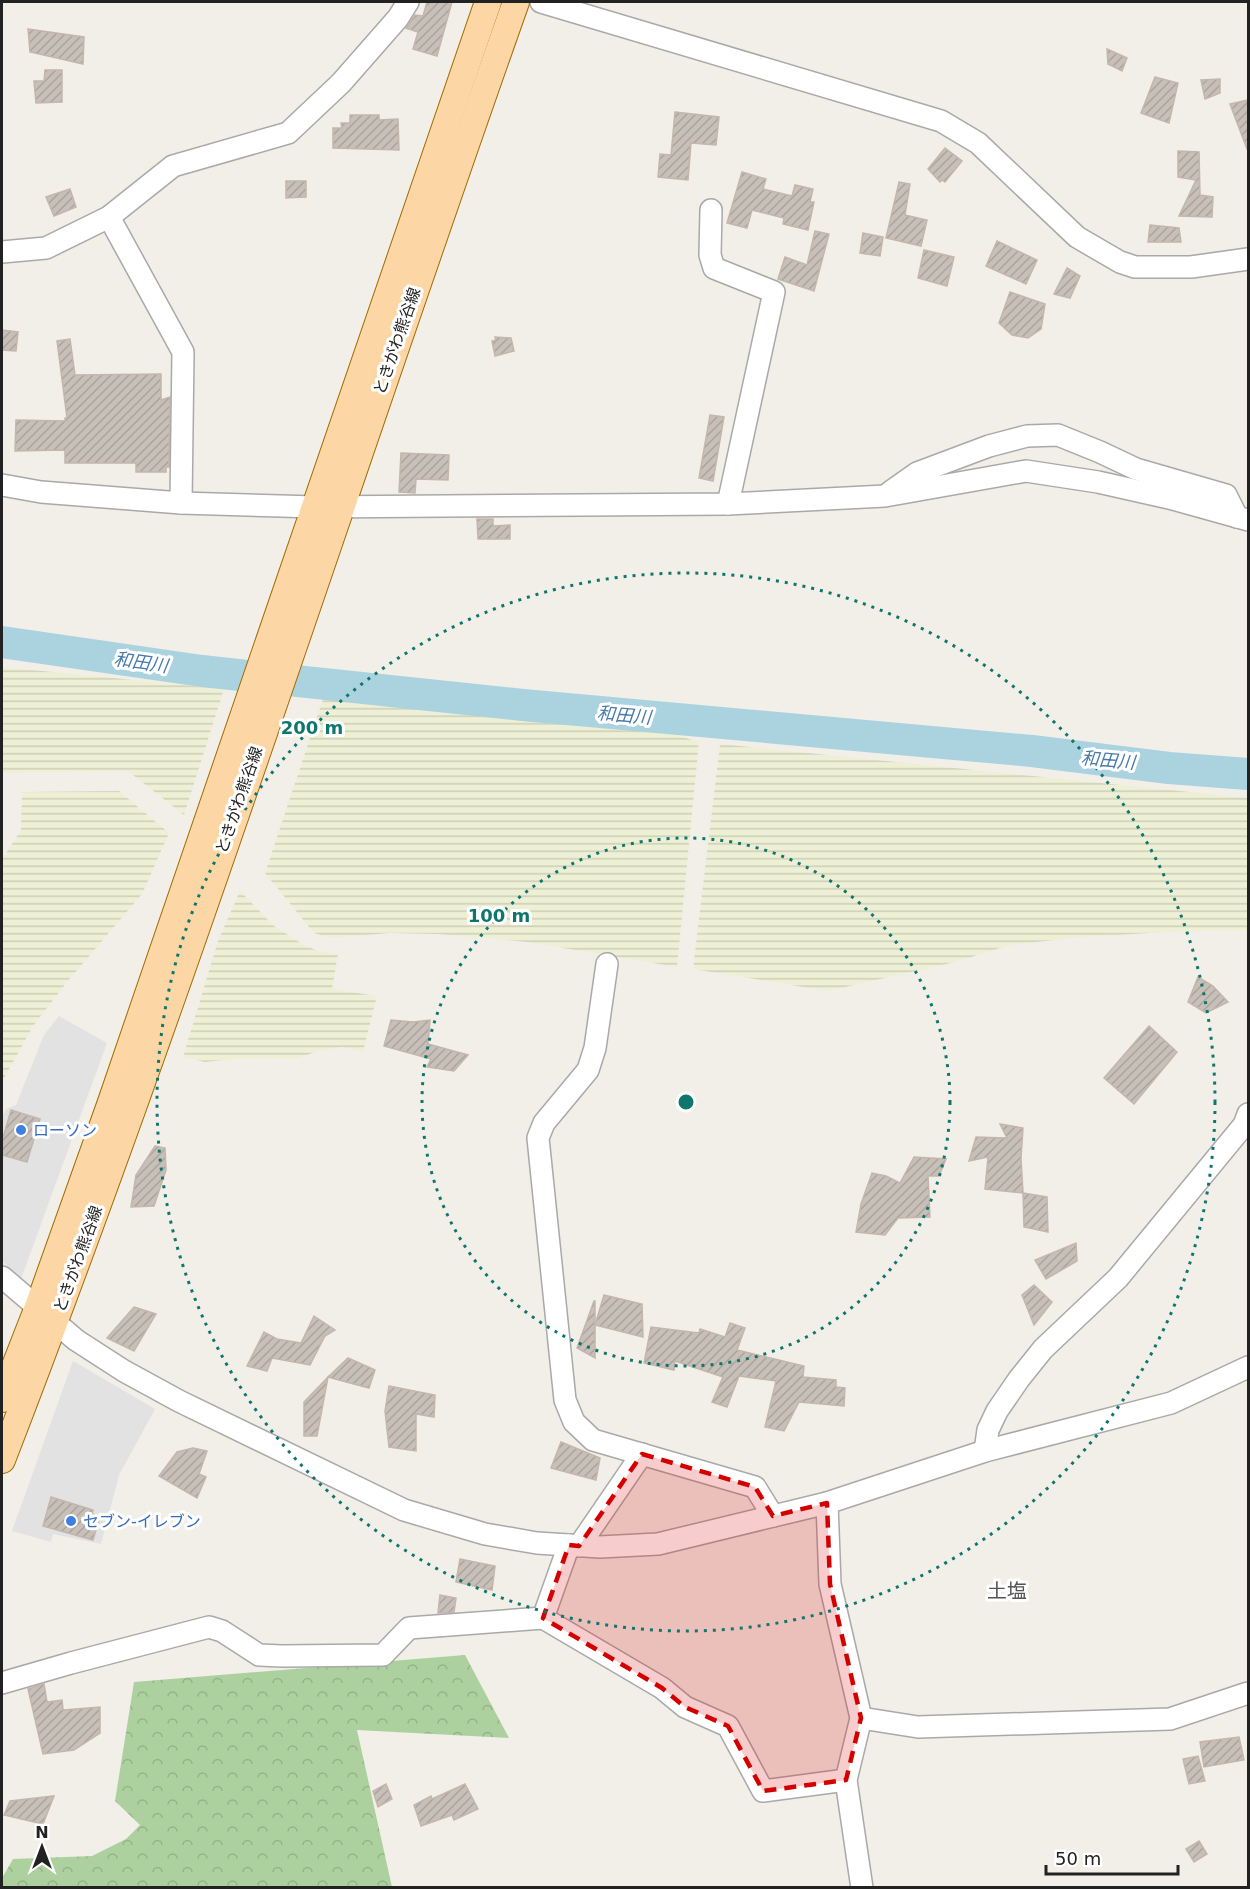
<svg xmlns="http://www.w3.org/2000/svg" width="1250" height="1889" font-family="'DejaVu Sans','Noto Sans JP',sans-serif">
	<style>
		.farmland { fill: url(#farmland-rules) }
		.forest { fill: url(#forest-crowns) }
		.parking { fill: #e2e2e2 }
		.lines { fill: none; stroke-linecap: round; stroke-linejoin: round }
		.river { stroke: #aad3df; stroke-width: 32 }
		.building { fill: url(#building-hatch); stroke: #c4b6ab; stroke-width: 1.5 }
		.minor-casing { stroke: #a9a9a9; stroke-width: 24 }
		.major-casing { stroke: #a06b00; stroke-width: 28 }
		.minor { stroke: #fff; stroke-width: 21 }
		.major { stroke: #fcd6a4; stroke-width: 26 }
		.marked { fill: #d40000; fill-opacity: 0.2; stroke: #d40000; stroke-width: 4.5; stroke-dasharray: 12 8; stroke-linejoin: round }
		.ring { fill: none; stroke: #0f766e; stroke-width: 3; stroke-dasharray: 3 6 }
		.shop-dot { fill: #3f7fe0; stroke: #fff; stroke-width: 2 }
		.labels { text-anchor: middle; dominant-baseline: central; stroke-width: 6; stroke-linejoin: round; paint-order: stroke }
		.street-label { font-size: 16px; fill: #222; stroke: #fff }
		.shop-label { font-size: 16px; fill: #366cbe; stroke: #fff; text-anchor: start }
		.water-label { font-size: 18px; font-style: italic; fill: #4a7aab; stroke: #fff }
		.quarter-label { font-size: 20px; fill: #555; stroke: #fff }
		.centre { fill: #0f766e; stroke: #fff; stroke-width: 3 }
		.ring-label { font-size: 18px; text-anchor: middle; font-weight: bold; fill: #0f766e; stroke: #fff; stroke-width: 6; stroke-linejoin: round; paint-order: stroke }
	</style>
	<defs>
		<pattern id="farmland-rules" width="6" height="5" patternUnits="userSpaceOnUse" patternTransform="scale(1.5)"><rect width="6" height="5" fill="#eef0d5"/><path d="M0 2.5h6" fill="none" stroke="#ccceb7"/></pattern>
		<pattern id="forest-crowns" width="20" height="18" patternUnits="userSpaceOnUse" patternTransform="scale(1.5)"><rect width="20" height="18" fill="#add19e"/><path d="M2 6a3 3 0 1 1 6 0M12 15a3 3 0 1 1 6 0" fill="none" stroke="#95b388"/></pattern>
		<pattern id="building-hatch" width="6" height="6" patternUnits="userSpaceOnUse" patternTransform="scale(1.5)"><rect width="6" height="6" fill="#c7bfb8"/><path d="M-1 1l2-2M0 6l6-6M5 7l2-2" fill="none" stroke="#aba49e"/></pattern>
	</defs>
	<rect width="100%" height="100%" fill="#f2efe9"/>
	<!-- farmland -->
	<g class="farmland">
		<polygon points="2,667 224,689 184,815 128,771 2,773"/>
		<polygon points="324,696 676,735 699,742 677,967 527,942 437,934 389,933 331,938 314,933 265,873"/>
		<polygon points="720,744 1248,798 1248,930 1167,932 1082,937 1010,945 955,962 828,991 693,969"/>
		<polygon points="119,791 169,833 142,894 67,982 33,1026 2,1082 2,859 21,830 22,792"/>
		<polygon points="240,891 274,926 304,945 318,951 338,954 332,989 377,996 363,1052 342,1047 315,1052 296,1059 241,1058 205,1062 183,1057 218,941"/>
	</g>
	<!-- forest -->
	<polygon class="forest" points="465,1655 509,1738 357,1730 392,1887 2,1888 2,1878 13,1859 92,1856 126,1839 140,1825 115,1801 134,1682"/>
	<!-- parking -->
	<g class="parking">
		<polygon points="59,1016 107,1043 21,1279 2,1261 2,1117 6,1109 16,1105 44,1035"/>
		<polygon points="73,1361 155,1409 119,1475 101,1544 53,1534 51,1542 12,1531"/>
	</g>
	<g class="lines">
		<!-- river -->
		<polyline class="river" points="2,642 202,671 523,705 1032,751 1169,768 1248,774"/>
	</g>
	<!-- building -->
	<g class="building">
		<polygon points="427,2 452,2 437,56 413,49 418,32 406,28 415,15 423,16"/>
		<polygon points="28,29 84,37 83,64 30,52"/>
		<polygon points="1107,49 1127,58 1122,71 1108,64"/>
		<polygon points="45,70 62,70 62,102 36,103 34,81 44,81"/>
		<polygon points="1155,77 1178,83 1169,123 1141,113"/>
		<polygon points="1220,79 1220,93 1205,99 1201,80"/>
		<polygon points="1248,100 1248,149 1247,149 1230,104"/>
		<polygon points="675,112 719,117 716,145 691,143 688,180 658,177 660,154 671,155"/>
		<polygon points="350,115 379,115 379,120 398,119 399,150 333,148 333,128 342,128 341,123 350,123"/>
		<polygon points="945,148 962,161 945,182 942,180 940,182 928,169"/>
		<polygon points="1178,151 1199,152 1200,195 1213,197 1212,217 1179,216 1196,180 1178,177"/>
		<polygon points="742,172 766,179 763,189 792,196 795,185 813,189 810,202 814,202 808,230 783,224 784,218 752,210 747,228 727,223"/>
		<polygon points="286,181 306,181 306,197 286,198"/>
		<polygon points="899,182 910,184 905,215 927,220 921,246 886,238"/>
		<polygon points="70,189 76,207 54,216 46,197"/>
		<polygon points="1150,225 1179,228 1181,242 1148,242"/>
		<polygon points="815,231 829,234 814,291 778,279 785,257 807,265"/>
		<polygon points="863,233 883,237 880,256 860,253"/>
		<polygon points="997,241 1037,260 1026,284 986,266"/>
		<polygon points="924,250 954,257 947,286 918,278"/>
		<polygon points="1067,268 1080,276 1070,298 1054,294"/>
		<polygon points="1010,292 1045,304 1041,329 1028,338 1012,335 999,323"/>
		<polygon points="2,330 18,332 16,351 2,350"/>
		<polygon points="495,337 511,338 514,351 495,356 492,341 496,340"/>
		<polygon points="70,339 75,375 161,374 161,400 170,397 169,467 166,467 166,472 136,472 136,463 65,463 65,450 15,451 16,420 65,421 65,418 67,418 57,341"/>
		<polygon points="710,415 724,417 713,481 699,478"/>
		<polygon points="401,453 449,455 448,480 416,479 415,493 399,492"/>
		<polygon points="477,519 493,519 493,526 510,525 510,539 478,539"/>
		<polygon points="1198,977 1213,986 1228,1002 1206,1013 1188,1002"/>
		<polygon points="391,1020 413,1022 430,1020 428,1044 468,1055 454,1071 427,1067 431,1059 384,1046"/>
		<polygon points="1149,1026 1177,1052 1134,1104 1104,1078"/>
		<polygon points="11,1110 40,1119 27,1162 2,1155 2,1141"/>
		<polygon points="1000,1124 1023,1128 1021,1158 1023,1193 985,1189 988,1157 969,1161 976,1137 1007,1138"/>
		<polygon points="155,1146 165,1148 166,1170 154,1206 131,1207 136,1175"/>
		<polygon points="914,1157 946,1159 939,1176 928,1176 930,1217 898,1218 885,1235 856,1232 861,1204 872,1173 886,1176 900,1183"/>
		<polygon points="1023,1193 1047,1197 1048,1232 1024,1227"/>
		<polygon points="1076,1243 1077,1261 1046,1279 1035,1260"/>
		<polygon points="1034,1285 1052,1302 1034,1325 1022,1295"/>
		<polygon points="604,1295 642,1304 643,1337 595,1325"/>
		<polygon points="594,1301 595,1301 595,1358 577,1348"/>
		<polygon points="134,1307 156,1314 134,1351 107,1338"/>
		<polygon points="314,1316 335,1330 325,1336 310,1365 272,1358 267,1371 247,1366 264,1332 277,1339 301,1343"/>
		<polygon points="730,1323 745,1328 737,1350 804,1366 803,1377 836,1380 836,1387 845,1388 844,1406 799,1402 784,1431 765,1427 776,1381 739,1376 727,1407 712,1402 723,1377 675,1361 674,1370 644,1363 651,1327 699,1333 700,1329 725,1337"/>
		<polygon points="348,1358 375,1370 369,1388 328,1377"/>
		<polygon points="328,1377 317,1436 304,1436 304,1402"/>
		<polygon points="389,1386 435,1395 434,1417 416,1414 416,1451 389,1447 385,1411"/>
		<polygon points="561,1442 600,1458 596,1480 551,1468"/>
		<polygon points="193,1448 207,1451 199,1474 206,1477 197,1498 159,1476 177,1452"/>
		<polygon points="51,1497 93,1510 92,1514 100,1516 93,1540 43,1526"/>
		<polygon points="460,1559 495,1566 492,1590 456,1582"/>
		<polygon points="440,1595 456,1598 454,1612 438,1613"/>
		<polygon points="44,1684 47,1702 62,1700 63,1710 100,1707 100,1733 74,1750 43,1754 28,1689"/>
		<polygon points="1239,1737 1244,1760 1204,1767 1200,1742"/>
		<polygon points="1198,1756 1205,1781 1189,1784 1183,1759"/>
		<polygon points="386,1784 392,1799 378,1807 373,1791"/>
		<polygon points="465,1784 478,1809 454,1820 452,1815 421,1826 414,1805 431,1796 432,1799"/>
		<polygon points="54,1796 43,1824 4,1815 10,1801"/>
		<polygon points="1199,1841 1207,1854 1194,1862 1186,1849"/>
	</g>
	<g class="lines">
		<defs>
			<g id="minor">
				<polyline points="541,2 941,121 978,143 1077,237 1120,262 1135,267 1191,267 1248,259"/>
				<polyline points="711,210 710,255 714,268 774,292 728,504"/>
				<polyline points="109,217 183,352 181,503"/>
				<polyline points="2,252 46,248 109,217 173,166 288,133 341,83 398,18 408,2"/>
				<polyline points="2,485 41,492 181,503 316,507 728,504 885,496 1026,471 1098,482 1169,498 1248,520"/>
				<polyline points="890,492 917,473 989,446 1027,436 1058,435 1100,452 1136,469 1226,495 1237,517"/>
				<polyline points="607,964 595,1048 588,1070 544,1123 538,1138 565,1400 574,1422 593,1440 755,1487 773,1516"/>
				<polyline points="2,1277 76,1340 124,1371 179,1401 404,1510 485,1534 537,1543 600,1547 658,1544 827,1503 985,1451 1171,1403 1248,1367"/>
				<polyline points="985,1451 988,1430 997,1411 1019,1379 1043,1349 1118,1278 1244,1125 1248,1114"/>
				<polyline points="827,1503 830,1584 861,1718 846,1780 862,1888"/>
				<polyline points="579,1546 642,1454"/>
				<polyline points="543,1618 569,1545"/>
				<polyline points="2,1683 71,1663 209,1627 222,1631 259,1655 282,1656 383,1655 409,1628 543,1618 662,1688 685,1707 728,1726 763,1791 846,1780"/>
				<polyline points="861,1718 918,1727 1170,1719 1248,1693"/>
			</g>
			<g id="major">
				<polyline points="2,1399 38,1307 111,1102 488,2"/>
				<path d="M 2,1460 C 188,979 344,487 516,2"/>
			</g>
		</defs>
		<!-- minor casing -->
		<use href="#minor" class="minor-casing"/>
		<!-- major casing -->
		<use href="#major" class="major-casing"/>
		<!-- minor -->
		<use href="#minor" class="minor"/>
		<!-- major -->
		<use href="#major" class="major"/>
	</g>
	<!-- marked area -->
	<path class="marked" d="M 642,1454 L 755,1487 L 773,1516 L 827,1503 L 830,1584 L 861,1718 L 846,1780 L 763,1791 L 728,1726 L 685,1707 L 662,1688 L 543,1618 L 569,1545 L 579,1546 Z"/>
	<!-- distance rings -->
	<g class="ring">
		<circle cx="686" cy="1102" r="264"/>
		<circle cx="686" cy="1102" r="529"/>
	</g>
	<!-- markers -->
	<g class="shop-dot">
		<circle cx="21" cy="1130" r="6"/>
		<circle cx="71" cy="1521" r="6"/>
	</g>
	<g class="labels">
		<!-- street labels -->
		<g class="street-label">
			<text transform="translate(397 341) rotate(-71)">ときがわ熊谷線</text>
			<text transform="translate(239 800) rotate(-71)">ときがわ熊谷線</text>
			<text transform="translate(78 1259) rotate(-70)">ときがわ熊谷線</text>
		</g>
		<!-- shop labels -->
		<g class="shop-label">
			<text x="33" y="1130">ローソン</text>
			<text x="83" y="1521">セブン-イレブン</text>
		</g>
		<!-- water labels -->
		<g class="water-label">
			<text transform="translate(141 662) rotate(8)">和田川</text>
			<text transform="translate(624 715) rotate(5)">和田川</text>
			<text transform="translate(1108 760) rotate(5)">和田川</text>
		</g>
		<!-- quarter labels -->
		<g class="quarter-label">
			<text x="1007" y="1591">土塩</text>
		</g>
	</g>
	<circle cx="686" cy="1102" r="9" class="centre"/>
	<g class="ring-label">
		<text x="312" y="734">200 m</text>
		<text x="499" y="922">100 m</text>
	</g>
	<!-- border -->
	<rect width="1250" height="1889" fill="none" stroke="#222222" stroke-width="6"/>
	<!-- north arrow -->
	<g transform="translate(42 1847)" stroke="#ffffff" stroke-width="4.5" paint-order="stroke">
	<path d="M0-4.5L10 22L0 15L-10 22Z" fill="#222222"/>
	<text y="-9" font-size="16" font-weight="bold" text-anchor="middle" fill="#222222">N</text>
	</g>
	<!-- scale -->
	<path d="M1046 1865v9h132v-9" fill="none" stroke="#222222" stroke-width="3"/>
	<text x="1055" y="1865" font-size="18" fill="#222222" stroke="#ffffff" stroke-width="4.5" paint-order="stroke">50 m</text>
</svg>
